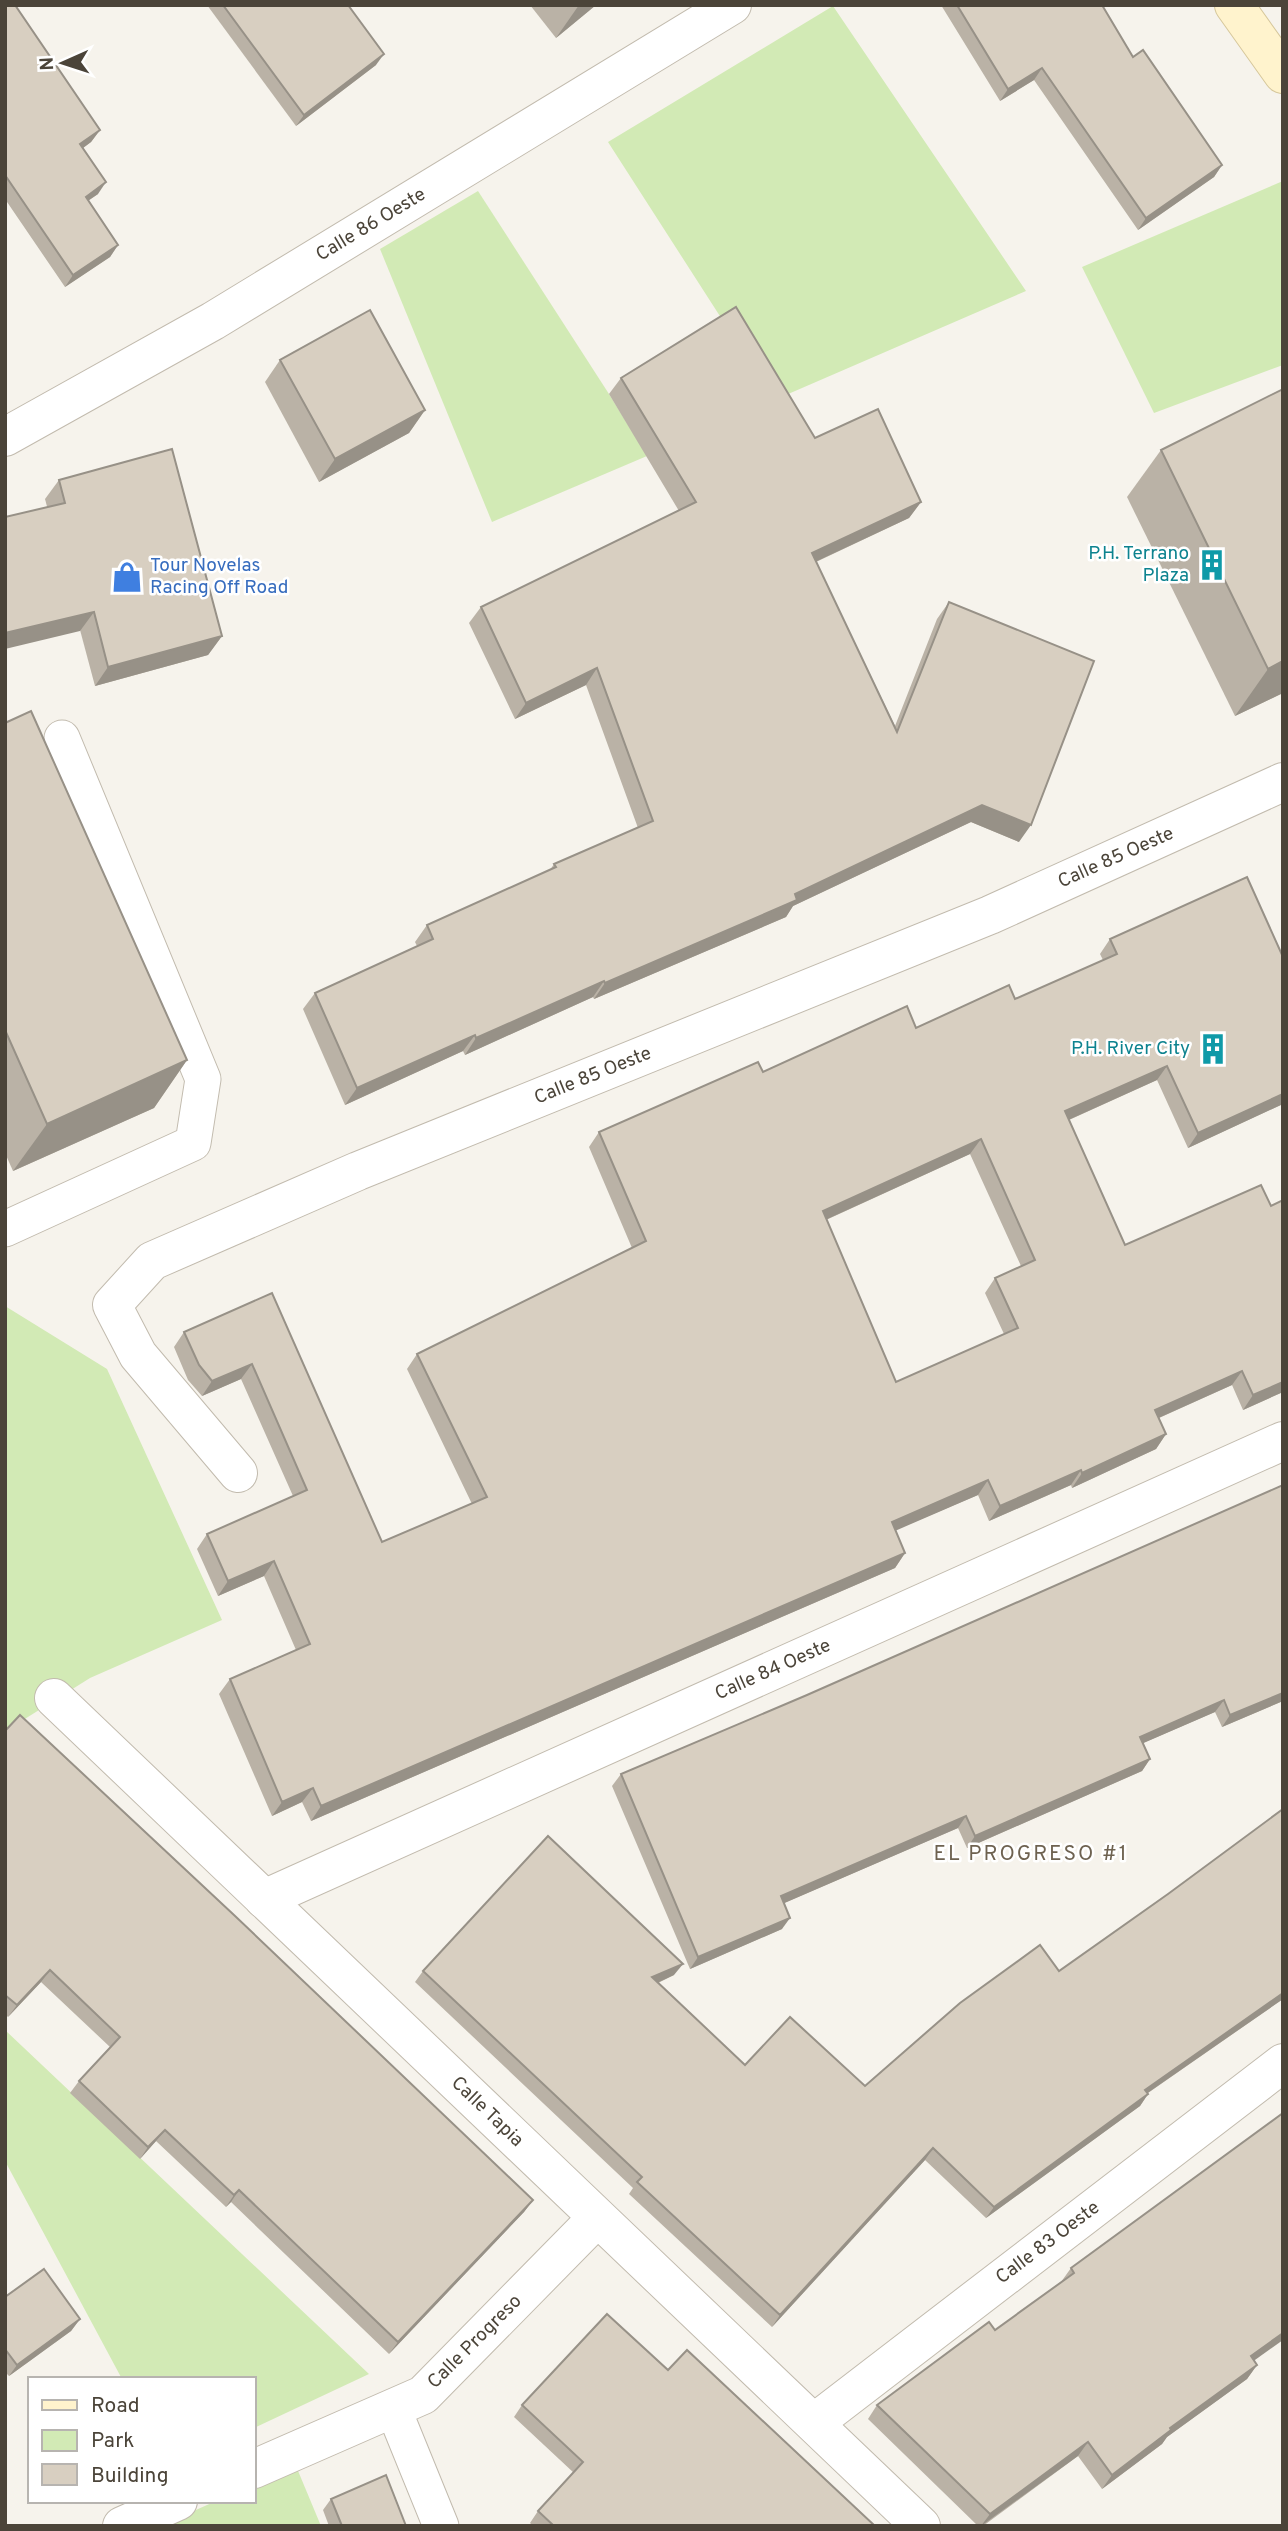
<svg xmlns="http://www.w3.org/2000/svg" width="1288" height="2531" font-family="Overpass,sans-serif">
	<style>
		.green { fill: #d2eab5 }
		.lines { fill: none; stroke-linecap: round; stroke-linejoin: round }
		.lane-casing { stroke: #c2bbae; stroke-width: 37 }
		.street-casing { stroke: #c2bbae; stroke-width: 40 }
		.secondary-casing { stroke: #d6c79b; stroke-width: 40 }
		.lane { stroke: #fff; stroke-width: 35 }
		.street { stroke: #fff; stroke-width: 38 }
		.secondary { stroke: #fff3cd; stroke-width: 38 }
		.wall { fill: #bab2a6; fill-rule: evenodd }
		.shaded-wall { fill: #979187 }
		.building { fill: #d8cfc1; stroke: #979187; stroke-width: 2; fill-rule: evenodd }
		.labels { text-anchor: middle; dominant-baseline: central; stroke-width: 5; stroke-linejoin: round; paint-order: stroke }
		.street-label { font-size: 19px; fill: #4b4439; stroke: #fff }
		.culture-label { font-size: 19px; fill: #0d838f; stroke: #fff; text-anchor: end }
		.shop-label { font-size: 19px; fill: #366cbe; stroke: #fff; text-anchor: start }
		.neighbourhood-label { font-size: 21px; letter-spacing: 2px; fill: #6e6250; stroke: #fff }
	</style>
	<rect width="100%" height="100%" fill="#f6f3ec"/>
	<!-- green -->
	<g class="green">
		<polygon points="833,6 1026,291 772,401 725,324 608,142"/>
		<polygon points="1283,181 1283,365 1154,413 1082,267"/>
		<polygon points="478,191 609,394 647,456 492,522 380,249"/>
		<polygon points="5,1306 107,1369 222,1620 90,1678 12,1727 5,1734"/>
		<polygon points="5,2030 369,2374 254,2428 254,2379 122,2379 5,2161"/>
		<polygon points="296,2466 321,2526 160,2526 216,2501 254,2501 254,2485"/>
	</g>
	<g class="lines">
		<defs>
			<g id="lane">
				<polyline points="5,1229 193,1143 203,1079 62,738"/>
				<polyline points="393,2408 441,2526"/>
			</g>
			<g id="street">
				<polyline points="5,437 213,321 732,5"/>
				<polyline points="238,1473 138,1355 112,1305 152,1261 358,1171 990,915 1283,782"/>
				<polyline points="54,1698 921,2526"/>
				<polyline points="264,1899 1283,1441"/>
				<polyline points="814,2423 1283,2063"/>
				<polyline points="254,2469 423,2395 597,2218"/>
				<polyline points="122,2526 178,2501"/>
			</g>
			<polyline id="secondary" points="1234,5 1283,74"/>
		</defs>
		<!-- lane casing -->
		<use href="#lane" class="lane-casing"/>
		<!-- street casing -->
		<use href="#street" class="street-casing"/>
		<!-- secondary casing -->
		<use href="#secondary" class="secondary-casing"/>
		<!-- lane -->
		<use href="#lane" class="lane"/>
		<!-- street -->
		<use href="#street" class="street"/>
		<!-- secondary -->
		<use href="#secondary" class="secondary"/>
	</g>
	<!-- wall -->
	<g class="wall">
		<polygon points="5,5 100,130 91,142 83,148 98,194 88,201 118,245 110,257 65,287 5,199"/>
		<polygon points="207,5 348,5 376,65 296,126"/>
		<polygon points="530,5 596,5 556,38"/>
		<polygon points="941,5 1102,5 1133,57 1222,165 1214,177 1138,230 1034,80 1000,101"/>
		<polygon points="280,360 425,410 409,433 319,482 265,382"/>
		<polygon points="621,378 815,438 921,502 909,518 816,562 895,726 937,619 949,602 1019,842 971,822 793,906 786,917 594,999 593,997 465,1055 463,1051 345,1105 303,1009 315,993 417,946 415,942 427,925 550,870 554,864 638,828 586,685 515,719 469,623 481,607 679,511 609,394"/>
		<polygon points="1283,389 1283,693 1235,716 1127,497 1161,450"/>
		<polygon points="59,480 222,636 208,655 95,686 45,499"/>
		<polygon points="5,723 187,1060 154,1108 13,1171 5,1153"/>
		<path d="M 1110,939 L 1283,957 L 1283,1104 L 1188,1148 L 1157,1080 L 1069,1120 L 1125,1245 L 1283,1392 L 1243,1410 L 1232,1385 L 1159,1418 L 1166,1434 L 1156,1449 L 1072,1488 L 1071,1485 L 989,1521 L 978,1495 L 895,1530 L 905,1553 L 895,1568 L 311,1821 L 302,1802 L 272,1816 L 219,1694 L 230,1679 L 296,1650 L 264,1576 L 218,1596 L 197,1549 L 207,1534 L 293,1496 L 241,1379 L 202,1396 L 188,1380 L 174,1347 L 184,1332 L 272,1293 L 382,1542 L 472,1504 L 407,1369 L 417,1354 L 632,1248 L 589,1147 L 599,1132 L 763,1072 L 1015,999 L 1103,960 L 1100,954 ZM 970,1154 L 1021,1266 L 995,1278 L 985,1293 L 1004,1334 L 896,1382 L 826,1220 Z"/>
		<polygon points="807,1695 1283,1701 1222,1727 1215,1712 1143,1743 1150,1759 1142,1771 967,1848 958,1828 784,1903 782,1929 690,1969 612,1786 621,1774"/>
		<polygon points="5,1731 533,2200 524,2212 389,2354 231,2202 226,2207 156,2141 140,2159 70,2093 79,2081 110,2047 41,1982 8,2017 5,2014"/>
		<polygon points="1283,1809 1283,1999 1148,2093 1148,2094 1140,2106 986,2218 925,2160 772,2327 629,2194 633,2188 415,1982 423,1971 674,1975 658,1983 745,2065 865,2086 1059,1971 1168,1894"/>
		<polygon points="1071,2268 1254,2361 1257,2365 1247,2379 1167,2437 1162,2444 1102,2489 1078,2456 983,2526 978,2526 868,2419 877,2405 995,2330 1061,2282"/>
		<polygon points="5,2297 80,2319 71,2331 9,2376 5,2372"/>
		<polygon points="668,2370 875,2526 533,2526 530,2523 538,2511 574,2473 514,2417 522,2405"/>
		<polygon points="331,2499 406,2526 329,2526 323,2510"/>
	</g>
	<!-- shaded-wall -->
	<g class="shaded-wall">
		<polygon points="579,5 596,5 556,38"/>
		<polygon points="384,54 376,65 296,126 304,115"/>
		<polygon points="1042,68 1034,80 1000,101 1008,89"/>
		<polygon points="100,130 91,142 72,156 80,144"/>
		<polygon points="1222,165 1214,177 1138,230 1146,218"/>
		<polygon points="106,182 98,194 77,208 86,197"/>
		<polygon points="118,245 110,257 65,287 73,275"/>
		<polygon points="425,410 409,433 319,482 335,459"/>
		<polygon points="921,502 909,518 800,569 812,553"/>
		<polygon points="94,612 80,631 5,649 5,633"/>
		<polygon points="222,636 208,655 95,686 108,667"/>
		<polygon points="1283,661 1283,693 1235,716 1268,669"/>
		<polygon points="597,668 586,685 515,719 526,703"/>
		<polygon points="982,805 1031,825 1019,842 971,822 793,906 786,917 594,999 605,983"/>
		<polygon points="604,981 593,997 465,1055 476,1038"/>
		<polygon points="475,1035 463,1051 345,1105 357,1088"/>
		<polygon points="187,1060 154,1108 13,1171 47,1124"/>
		<polygon points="1167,1066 1157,1080 1055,1126 1065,1111"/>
		<polygon points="1283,1094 1283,1104 1188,1148 1198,1133"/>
		<polygon points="981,1139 970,1154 812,1226 823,1211"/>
		<polygon points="252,1364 241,1379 202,1396 212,1381"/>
		<polygon points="1242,1371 1232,1385 1145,1424 1155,1410"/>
		<polygon points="1283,1382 1283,1392 1243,1410 1253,1395"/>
		<polygon points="1166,1434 1156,1449 1072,1488 1082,1473"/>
		<polygon points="1081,1470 1071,1485 989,1521 1000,1506"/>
		<polygon points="988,1480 978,1495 881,1537 892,1522"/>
		<polygon points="905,1553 895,1568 311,1821 321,1806"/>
		<polygon points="274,1561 264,1576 218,1596 228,1581"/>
		<polygon points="1283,1693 1283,1701 1222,1727 1230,1715"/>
		<polygon points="1224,1700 1215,1712 1132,1748 1140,1737"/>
		<polygon points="1150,1759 1142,1771 967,1848 975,1836"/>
		<polygon points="313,1788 302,1802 272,1816 282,1802"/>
		<polygon points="966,1816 958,1828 773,1908 781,1896"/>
		<polygon points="790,1918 782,1929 690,1969 698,1957"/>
		<polygon points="683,1964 674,1975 644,1989 652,1977"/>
		<polygon points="50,1970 41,1982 8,2017 17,2005"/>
		<polygon points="1283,1993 1283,1999 1136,2101 1145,2090"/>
		<polygon points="1148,2094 1140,2106 986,2218 994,2207"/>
		<polygon points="165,2130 156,2141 140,2159 148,2147"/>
		<polygon points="933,2148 925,2160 772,2327 780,2315"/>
		<polygon points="239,2190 231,2202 226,2207 234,2195"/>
		<polygon points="533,2200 524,2212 389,2354 398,2342"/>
		<polygon points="80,2319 71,2331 9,2376 17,2365"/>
		<polygon points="1283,2333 1283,2340 1241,2370 1251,2356"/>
		<polygon points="1257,2365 1247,2379 1167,2437 1162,2444 1102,2489 1112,2475 1170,2428"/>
		<polygon points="1088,2442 1078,2456 981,2526 990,2514"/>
	</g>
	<!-- building -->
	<g class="building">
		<polygon points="5,5 15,5 100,130 80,144 106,182 86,197 118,245 73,275 5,175"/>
		<polygon points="223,5 348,5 384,54 304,115"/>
		<polygon points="957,5 1102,5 1133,57 1143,50 1222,165 1146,218 1042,68 1008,89"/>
		<polygon points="736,307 815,438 878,409 921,502 812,553 897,732 949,602 1094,661 1031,825 982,805 795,894 797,900 605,983 604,981 476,1038 475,1035 357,1088 315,993 433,939 427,925 556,867 554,864 653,821 597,668 526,703 481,607 696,502 621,378"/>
		<polygon points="370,310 425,410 335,459 280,360"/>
		<polygon points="1283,389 1283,661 1268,669 1161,450"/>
		<polygon points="172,449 222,636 108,667 94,612 5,633 5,517 65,503 59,480"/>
		<polygon points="31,711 187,1060 47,1124 5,1030 5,723"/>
		<path d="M 1247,877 L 1283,957 L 1283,1094 L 1198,1133 L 1167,1066 L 1065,1111 L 1125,1245 L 1261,1185 L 1271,1206 L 1283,1200 L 1283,1382 L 1253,1395 L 1242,1371 L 1155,1410 L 1166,1434 L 1082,1473 L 1081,1470 L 1000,1506 L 988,1480 L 892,1522 L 905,1553 L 321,1806 L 313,1788 L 282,1802 L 230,1679 L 310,1644 L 274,1561 L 228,1581 L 207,1534 L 307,1490 L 252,1364 L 212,1381 L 199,1365 L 184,1332 L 272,1293 L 382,1542 L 487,1497 L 417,1354 L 646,1241 L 599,1132 L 758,1062 L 763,1072 L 907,1006 L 916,1028 L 1009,985 L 1015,999 L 1117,954 L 1110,939 ZM 981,1139 L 1035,1260 L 995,1278 L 1018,1328 L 896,1382 L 823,1211 Z"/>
		<polygon points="1283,1485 1283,1693 1230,1715 1224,1700 1140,1737 1150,1759 975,1836 966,1816 781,1896 790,1918 698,1957 621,1774 807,1695"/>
		<polygon points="20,1715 234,1915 533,2200 398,2342 239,2190 234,2195 165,2130 148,2147 79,2081 120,2037 50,1970 17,2005 5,1995 5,1731"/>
		<polygon points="1283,1809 1283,1993 1145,2090 1148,2094 994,2207 933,2148 780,2315 637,2182 642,2177 423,1971 548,1836 683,1964 652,1977 745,2065 790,2017 865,2086 960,2003 1040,1945 1059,1971 1168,1894"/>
		<polygon points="1283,2113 1283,2333 1251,2356 1257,2365 1170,2428 1171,2430 1112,2475 1088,2442 990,2514 877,2405 989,2322 995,2330 1074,2273 1071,2268"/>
		<polygon points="44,2269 80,2319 17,2365 5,2349 5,2297"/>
		<polygon points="607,2314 668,2370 687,2350 875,2526 554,2526 538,2511 583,2462 522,2405"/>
		<polygon points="386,2475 406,2526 342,2526 331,2499"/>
	</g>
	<!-- icons -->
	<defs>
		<symbol id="building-bare" viewBox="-9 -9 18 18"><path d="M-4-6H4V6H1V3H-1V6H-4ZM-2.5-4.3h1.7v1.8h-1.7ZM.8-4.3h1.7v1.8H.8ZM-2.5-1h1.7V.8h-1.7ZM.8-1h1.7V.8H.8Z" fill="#0f9aa8" stroke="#fff" stroke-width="2.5" paint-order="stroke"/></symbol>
		<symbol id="shop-bare" viewBox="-9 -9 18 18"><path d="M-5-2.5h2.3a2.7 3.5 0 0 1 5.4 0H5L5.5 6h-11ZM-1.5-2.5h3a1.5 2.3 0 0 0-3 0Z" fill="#3f7fe0" stroke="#fff" stroke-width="2.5" paint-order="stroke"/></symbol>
	</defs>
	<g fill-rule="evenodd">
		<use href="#building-bare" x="1190" y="543" width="44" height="44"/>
		<use href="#shop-bare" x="105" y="555" width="44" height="44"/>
		<use href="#building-bare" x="1191" y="1027" width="44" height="44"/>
	</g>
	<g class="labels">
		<!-- street labels -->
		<g class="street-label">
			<text transform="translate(371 225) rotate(-31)">Calle 86 Oeste</text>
			<text transform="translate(1116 858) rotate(-24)">Calle 85 Oeste</text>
			<text transform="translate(593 1076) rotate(-22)">Calle 85 Oeste</text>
			<text transform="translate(773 1670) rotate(-24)">Calle 84 Oeste</text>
			<text transform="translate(487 2112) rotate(44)">Calle Tapia</text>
			<text transform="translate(1048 2243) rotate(-37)">Calle 83 Oeste</text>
			<text transform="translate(475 2342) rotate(-45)">Calle Progreso</text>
		</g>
		<!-- culture labels -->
		<g class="culture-label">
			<text x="1189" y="554">P.H. Terrano<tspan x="1189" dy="22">Plaza</tspan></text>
			<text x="1190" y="1049">P.H. River City</text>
		</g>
		<!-- shop labels -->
		<g class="shop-label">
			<text x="150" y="566">Tour Novelas<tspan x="150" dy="22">Racing Off Road</tspan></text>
		</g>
		<!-- neighbourhood labels -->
		<g class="neighbourhood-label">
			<text x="1031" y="1854">EL PROGRESO #1</text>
		</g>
	</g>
	<!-- border -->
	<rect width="1288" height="2531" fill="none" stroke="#4b4439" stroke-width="14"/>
	<!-- legend -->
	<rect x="28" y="2377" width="228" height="126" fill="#ffffff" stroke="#b7b4b0" stroke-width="2"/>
	<rect x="42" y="2400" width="35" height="10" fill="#fff3cd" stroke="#b7b4b0" stroke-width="2"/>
	<text x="91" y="2412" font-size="21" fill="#4b4439">Road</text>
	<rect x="42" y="2430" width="35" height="21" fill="#d2eab5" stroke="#b7b4b0" stroke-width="2"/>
	<text x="91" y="2447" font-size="21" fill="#4b4439">Park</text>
	<rect x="42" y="2464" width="35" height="21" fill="#d8cfc1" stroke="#b7b4b0" stroke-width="2"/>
	<text x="91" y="2482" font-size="21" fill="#4b4439">Building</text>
	<!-- north arrow -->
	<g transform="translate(63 63) rotate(267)" stroke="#ffffff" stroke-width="5" paint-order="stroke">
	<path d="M0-5L12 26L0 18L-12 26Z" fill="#4b4439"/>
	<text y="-10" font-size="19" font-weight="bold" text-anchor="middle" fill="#4b4439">N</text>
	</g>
</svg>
